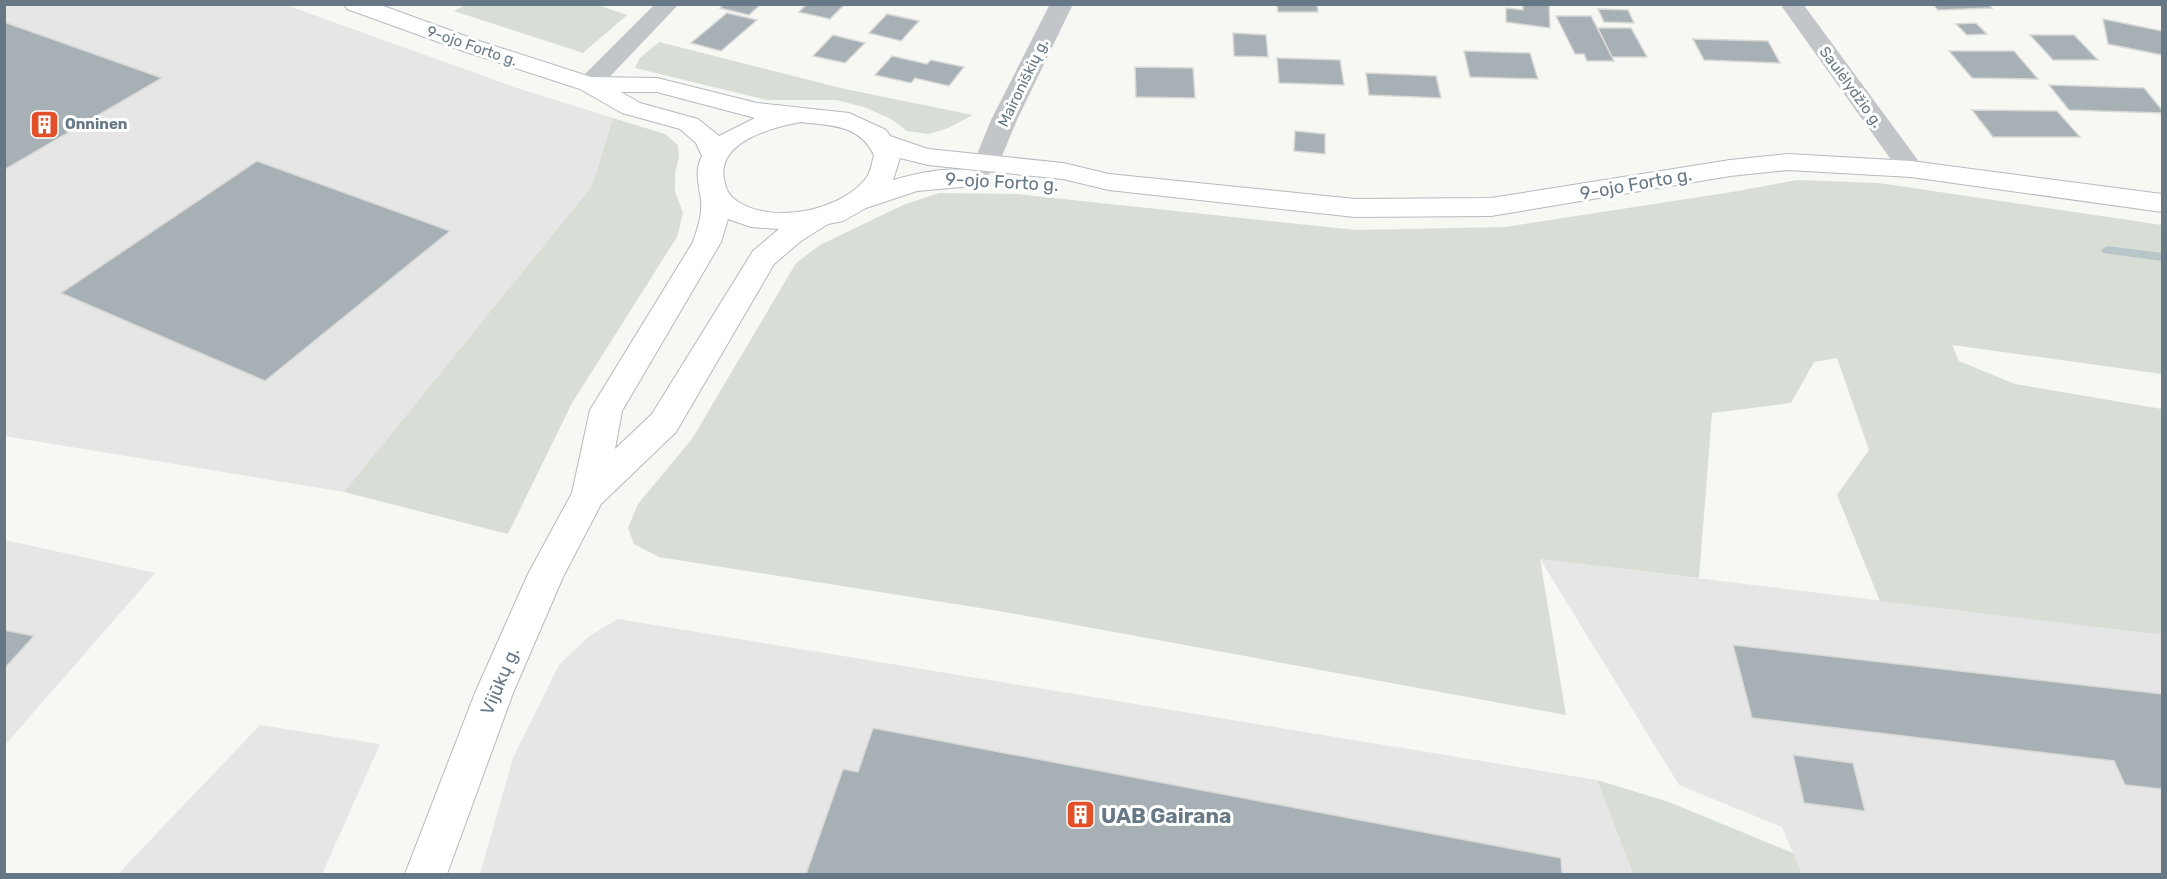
<svg xmlns="http://www.w3.org/2000/svg" width="2167" height="879" font-family="Rubik,sans-serif">
	<style>
		.built { fill: #e5e6e5 }
		.green { fill: #d8ded5 }
		.lines { fill: none; stroke-linecap: round; stroke-linejoin: round }
		.stream { fill: #b8c5c9; fill-rule: evenodd }
		.building { fill: #a7b0b5; stroke: #d8d8d6; stroke-width: 1.5 }
		.secondary-casing { stroke: #b4babe; stroke-width: 2 }
		.street { fill: #c2c6c9; fill-rule: evenodd }
		.secondary { fill: #fff; fill-rule: evenodd }
		.labels { text-anchor: middle; dominant-baseline: central; stroke-width: 6; stroke-linejoin: round; paint-order: stroke }
		.far-street-label { font-size: 15px; fill: #667885; stroke: #fff }
		.far-poi-label { font-size: 15px; font-weight: bold; fill: #667885; stroke: #fff; text-anchor: start }
		.street-label { font-size: 18px; fill: #667885; stroke: #fff }
		.near-poi-label { font-size: 21px; font-weight: bold; fill: #667885; stroke: #fff; text-anchor: start }
	</style>
	<rect width="100%" height="100%" fill="#f7f7f4"/>
	<!-- built -->
	<g class="built">
		<polygon points="4,5 286,5 514,87 613,118 592,186 344,492 5,436"/>
		<polygon points="5,540 155,573 5,745"/>
		<polygon points="1540,559 2162,635 2162,874 1802,874 1782,827 1679,785"/>
		<polygon points="618,619 1597,780 1633,874 480,874 513,758 559,665 588,637"/>
		<polygon points="260,725 380,744 322,874 118,874"/>
	</g>
	<!-- green -->
	<g class="green">
		<polygon points="466,4 598,5 627,15 583,53 454,11"/>
		<polygon points="659,42 845,89 973,115 948,128 929,134 907,131 891,119 864,107 836,100 767,100 635,68 640,58"/>
		<polygon points="613,118 665,134 678,145 679,158 675,173 675,191 683,213 677,237 572,403 508,534 344,492 592,186"/>
		<polygon points="1797,180 1879,183 2162,225 2162,374 1952,345 1959,361 2015,384 2162,409 2162,635 1880,601 1837,495 1869,450 1837,358 1814,362 1791,403 1712,413 1699,578 1540,559 1566,715 999,611 659,557 634,544 628,528 638,504 692,439 796,263 820,245 903,205 939,193 1015,194 1356,230 1505,227 1732,192"/>
		<polygon points="1597,780 1669,802 1793,853 1802,874 1633,874"/>
	</g>
	<g class="lines">
		<!-- stream -->
		<polygon class="stream" points="2107,246 2162,253 2162,261 2103,253 2101,250"/>
	</g>
	<!-- building -->
	<g class="building">
		<polygon points="724,4 761,4 749,15 720,8"/>
		<polygon points="807,4 845,4 830,19 799,12"/>
		<polygon points="1277,4 1317,4 1318,12 1278,12"/>
		<polygon points="1523,4 1549,4 1550,28 1506,22 1506,8 1523,10"/>
		<polygon points="1932,4 1988,4 1992,8 1938,10"/>
		<polygon points="1598,9 1628,10 1634,23 1604,22"/>
		<polygon points="727,13 757,20 721,51 691,43"/>
		<polygon points="887,14 919,21 901,41 869,33"/>
		<polygon points="1556,16 1591,16 1614,61 1587,61 1584,54 1575,54"/>
		<polygon points="2103,19 2162,31 2162,55 2108,44"/>
		<polygon points="4,22 162,78 4,170"/>
		<polygon points="1976,23 1987,34 1967,35 1956,24"/>
		<polygon points="1598,28 1631,28 1647,57 1612,57"/>
		<polygon points="1233,33 1266,35 1268,57 1234,56"/>
		<polygon points="833,35 865,43 845,63 813,56"/>
		<polygon points="2030,35 2074,35 2098,60 2053,60"/>
		<polygon points="1693,39 1768,41 1780,63 1704,60"/>
		<polygon points="1464,51 1530,53 1538,79 1470,77"/>
		<polygon points="1949,51 2014,51 2038,79 1972,78"/>
		<polygon points="892,56 927,64 931,60 964,67 949,86 915,78 911,83 875,75"/>
		<polygon points="1277,58 1340,60 1344,85 1279,83"/>
		<polygon points="1135,67 1193,68 1195,98 1136,97"/>
		<polygon points="1366,73 1436,76 1441,98 1369,95"/>
		<polygon points="2049,85 2144,88 2162,110 2162,113 2069,110"/>
		<polygon points="1972,110 2057,111 2080,137 1993,137"/>
		<polygon points="1295,131 1325,134 1325,154 1294,151"/>
		<polygon points="257,161 450,231 265,381 61,293"/>
		<polygon points="4,630 34,636 4,669"/>
		<polygon points="1733,645 2162,694 2162,789 2125,785 2114,761 1752,718"/>
		<polygon points="873,728 1561,858 1562,874 806,874 843,769 858,772"/>
		<polygon points="1793,755 1853,763 1865,811 1804,803"/>
	</g>
	<g class="lines">
		<defs>
			<path id="secondary" d="M 344,4 L 378,4 L 482,42 L 591,77 L 657,78 L 757,103 L 849,113 L 886,130 L 890,136 L 928,149 L 1063,163 L 1109,174 L 1355,199 L 1491,198 L 1730,160 L 1788,154 L 1911,161 L 2162,194 L 2162,212 L 1911,177 L 1788,170 L 1730,176 L 1491,216 L 1355,217 L 1109,190 L 1063,179 L 928,165 L 900,158 L 893,180 C 922,172 953,165 983,173 L 986,179 L 983,185 L 917,191 L 866,208 L 843,221 L 828,224 L 801,241 L 774,264 L 676,432 L 601,504 L 563,577 L 513,693 L 447,874 L 405,874 L 475,693 L 528,574 L 572,493 L 590,410 L 693,242 C 698,227 704,210 700,194 C 698,179 695,170 702,156 L 696,143 L 680,129 L 622,113 L 580,89 L 466,52 L 347,9 ZM 621,92 L 657,92 L 755,118 L 719,136 L 698,119 L 640,103 ZM 801,122 C 832,126 859,124 874,155 C 872,162 871,171 867,177 C 842,211 772,225 737,201 C 728,195 726,189 724,179 C 717,141 774,127 801,122 ZM 728,219 L 751,227 L 779,229 L 753,251 L 652,414 L 615,449 L 622,411 L 721,242 Z"/>
		</defs>
		<!-- secondary casing -->
		<use href="#secondary" class="secondary-casing"/>
		<!-- street -->
		<g class="street">
			<polygon points="655,4 679,4 598,89 589,91 580,89 577,84 580,79"/>
			<path d="M 1050,4 L 1073,4 L 1017,120 L 999,163 C 990,177 971,188 955,184 L 951,178 L 955,172 L 975,159 L 991,120 Z"/>
			<polygon points="1780,4 1803,4 1920,163 1924,169 1920,175 1911,177 1902,175"/>
		</g>
		<!-- secondary -->
		<use href="#secondary" class="secondary"/>
	</g>
	<!-- icons -->
	<defs>
		<symbol id="building-square" viewBox="-11 -11 22 22"><rect x="-9" y="-9" width="18" height="18" rx="4" fill="#e15029" stroke="#fff"/><path d="M-4-6H4V6H1V3H-1V6H-4ZM-2.5-4.3h1.7v1.8h-1.7ZM.8-4.3h1.7v1.8H.8ZM-2.5-1h1.7V.8h-1.7ZM.8-1h1.7V.8H.8Z" fill="#fff"/></symbol>
	</defs>
	<g fill-rule="evenodd">
		<use href="#building-square" x="28" y="108" width="33" height="33"/>
		<use href="#building-square" x="1064" y="798" width="33" height="33"/>
	</g>
	<g class="labels">
		<!-- far-street labels -->
		<g class="far-street-label">
			<text transform="translate(472 46) rotate(19)">9-ojo Forto g.</text>
			<text transform="translate(1023 83) rotate(-64)">Maironiškių g.</text>
			<text transform="translate(1851 87) rotate(54)">Saulėlydžio g.</text>
		</g>
		<!-- far-poi labels -->
		<g class="far-poi-label">
			<text x="65" y="124">Onninen</text>
		</g>
		<!-- street labels -->
		<g class="street-label">
			<text transform="translate(1002 182) rotate(3)">9-ojo Forto g.</text>
			<text transform="translate(1636 184) rotate(-10)">9-ojo Forto g.</text>
			<text transform="translate(500 681) rotate(-67)">Vijūkų g.</text>
		</g>
		<!-- near-poi labels -->
		<g class="near-poi-label">
			<text x="1101" y="815">UAB Gairana</text>
		</g>
	</g>
	<!-- border -->
	<rect width="2167" height="879" fill="none" stroke="#667885" stroke-width="12"/>
</svg>
